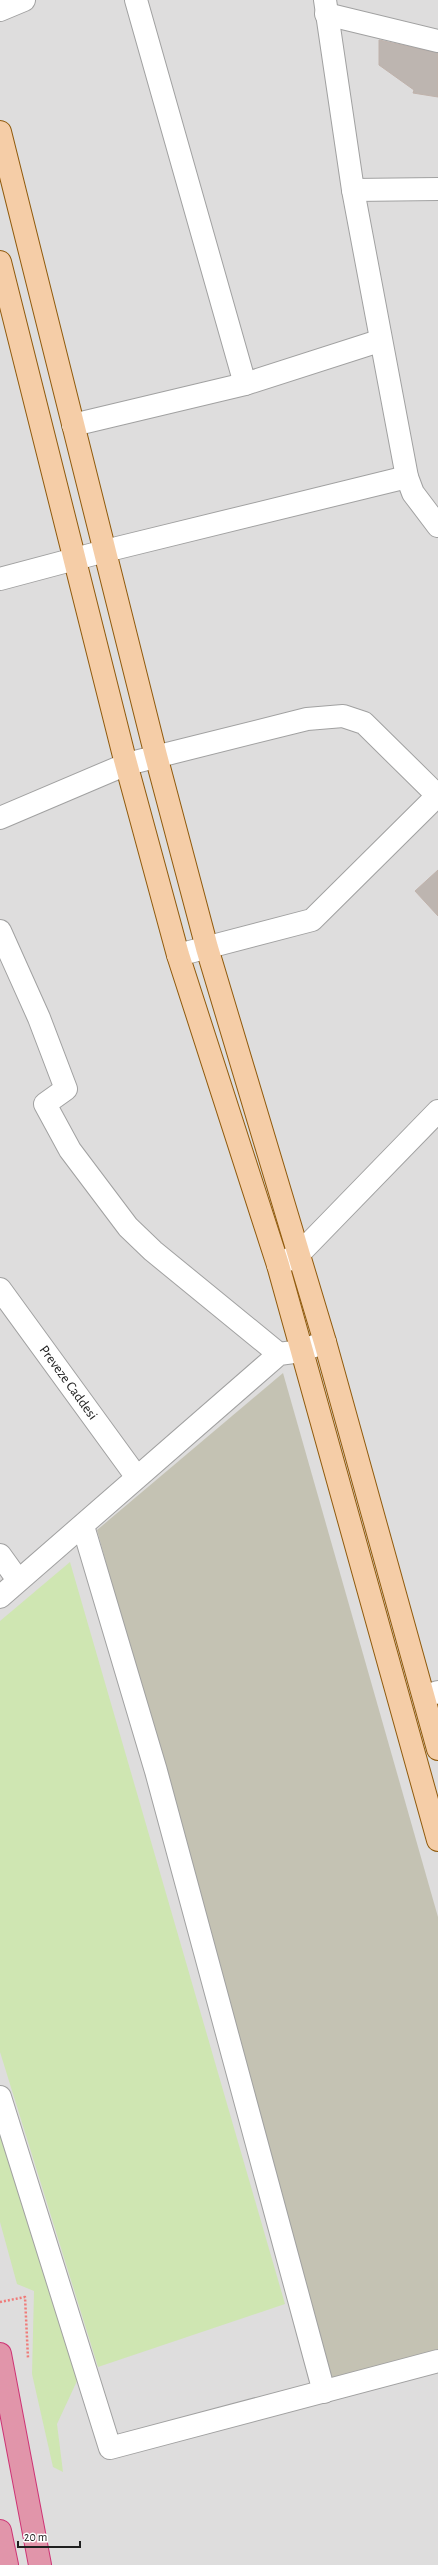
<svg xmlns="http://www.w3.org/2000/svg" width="438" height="2565" font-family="'Alegreya Sans',sans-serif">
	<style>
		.residential { fill: #dedddd }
		.construction { fill: #c4c2b3 }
		.grass { fill: #cfe6b2 }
		.building { fill: #bdb5b0; stroke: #c0b2ab }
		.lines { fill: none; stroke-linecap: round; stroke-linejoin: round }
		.minor-casing { stroke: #a1a1a1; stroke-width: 24 }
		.major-casing { stroke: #905a0c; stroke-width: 24 }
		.highway-casing { stroke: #ce3475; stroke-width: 24 }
		.path { stroke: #ef7b79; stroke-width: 2.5; stroke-dasharray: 2 2; stroke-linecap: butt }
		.minor { stroke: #fff; stroke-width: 22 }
		.major { stroke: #f5cda7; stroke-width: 22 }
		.highway { stroke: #e195aa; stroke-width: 22 }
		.labels { text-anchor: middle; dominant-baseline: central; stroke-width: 4; stroke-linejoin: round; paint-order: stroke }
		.street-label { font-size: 14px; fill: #202020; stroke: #fff }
	</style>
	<rect width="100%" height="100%" fill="#f0ece7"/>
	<!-- residential -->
	<rect class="residential" x="0" y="0" width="438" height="2565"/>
	<!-- construction -->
	<polygon class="construction" points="283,1373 438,1917 438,2349 332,2381 97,1530"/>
	<!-- grass -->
	<g class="grass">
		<polygon points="70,1562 285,2304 98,2367 0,2052 0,1621"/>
		<polygon points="0,2126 77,2381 57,2424 63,2472 53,2467 32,2374 34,2291 17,2284 0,2222"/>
	</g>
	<!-- building -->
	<g class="building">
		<polygon points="379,40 438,53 438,97 413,93 414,90 379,65"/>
		<polygon points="438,870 438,916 415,891"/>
	</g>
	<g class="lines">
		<defs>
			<g id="minor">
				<polyline points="136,0 245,384"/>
				<polyline points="325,0 353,190 407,477 413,493 438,526"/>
				<polyline points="0,10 24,0"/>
				<polyline points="326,14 438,41"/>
				<polyline points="353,190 438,189"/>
				<polyline points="73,425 245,384 379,341"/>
				<polyline points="0,579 105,551 407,477"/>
				<polyline points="0,818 127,764 307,719 343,716 364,723 438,796"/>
				<polyline points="0,931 39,1018 66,1089 45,1104 70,1150 128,1227 153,1251 279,1354"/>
				<polyline points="178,955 312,920 438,795"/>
				<polyline points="278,1265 299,1254 438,1111"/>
				<path id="s1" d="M 0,1289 L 136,1476"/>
				<polyline points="83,1526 156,1771 324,2392"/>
				<polyline points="0,1555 18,1580"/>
				<polyline points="0,1597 279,1354 301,1351 325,1342"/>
				<polyline points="424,1696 438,1692"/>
				<polyline points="0,2097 110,2448 438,2361"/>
			</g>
			<g id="major">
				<polyline points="0,132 155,752 207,948 325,1342 438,1749"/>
				<polyline points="0,262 124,756 178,955 278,1265 438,1840"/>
			</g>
			<g id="highway">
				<polyline points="0,2354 40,2565"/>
				<polyline points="0,2531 7,2565"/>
			</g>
		</defs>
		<!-- minor casing -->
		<use href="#minor" class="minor-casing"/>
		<!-- major casing -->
		<use href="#major" class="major-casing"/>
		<!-- highway casing -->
		<use href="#highway" class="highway-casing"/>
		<!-- path -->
		<polyline class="path" points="0,2302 25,2297 28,2358"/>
		<!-- minor -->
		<use href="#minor" class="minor"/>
		<!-- major -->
		<use href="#major" class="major"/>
		<!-- highway -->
		<use href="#highway" class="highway"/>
	</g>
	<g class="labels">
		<!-- street labels -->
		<g class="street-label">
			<text stroke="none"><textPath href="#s1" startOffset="116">Preveze Caddesi</textPath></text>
		</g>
	</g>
	<!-- scale -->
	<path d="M18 2541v6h62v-6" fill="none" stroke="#202020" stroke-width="2"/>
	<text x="24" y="2541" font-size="12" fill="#202020" stroke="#ffffff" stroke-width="3" paint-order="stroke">20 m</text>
</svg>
